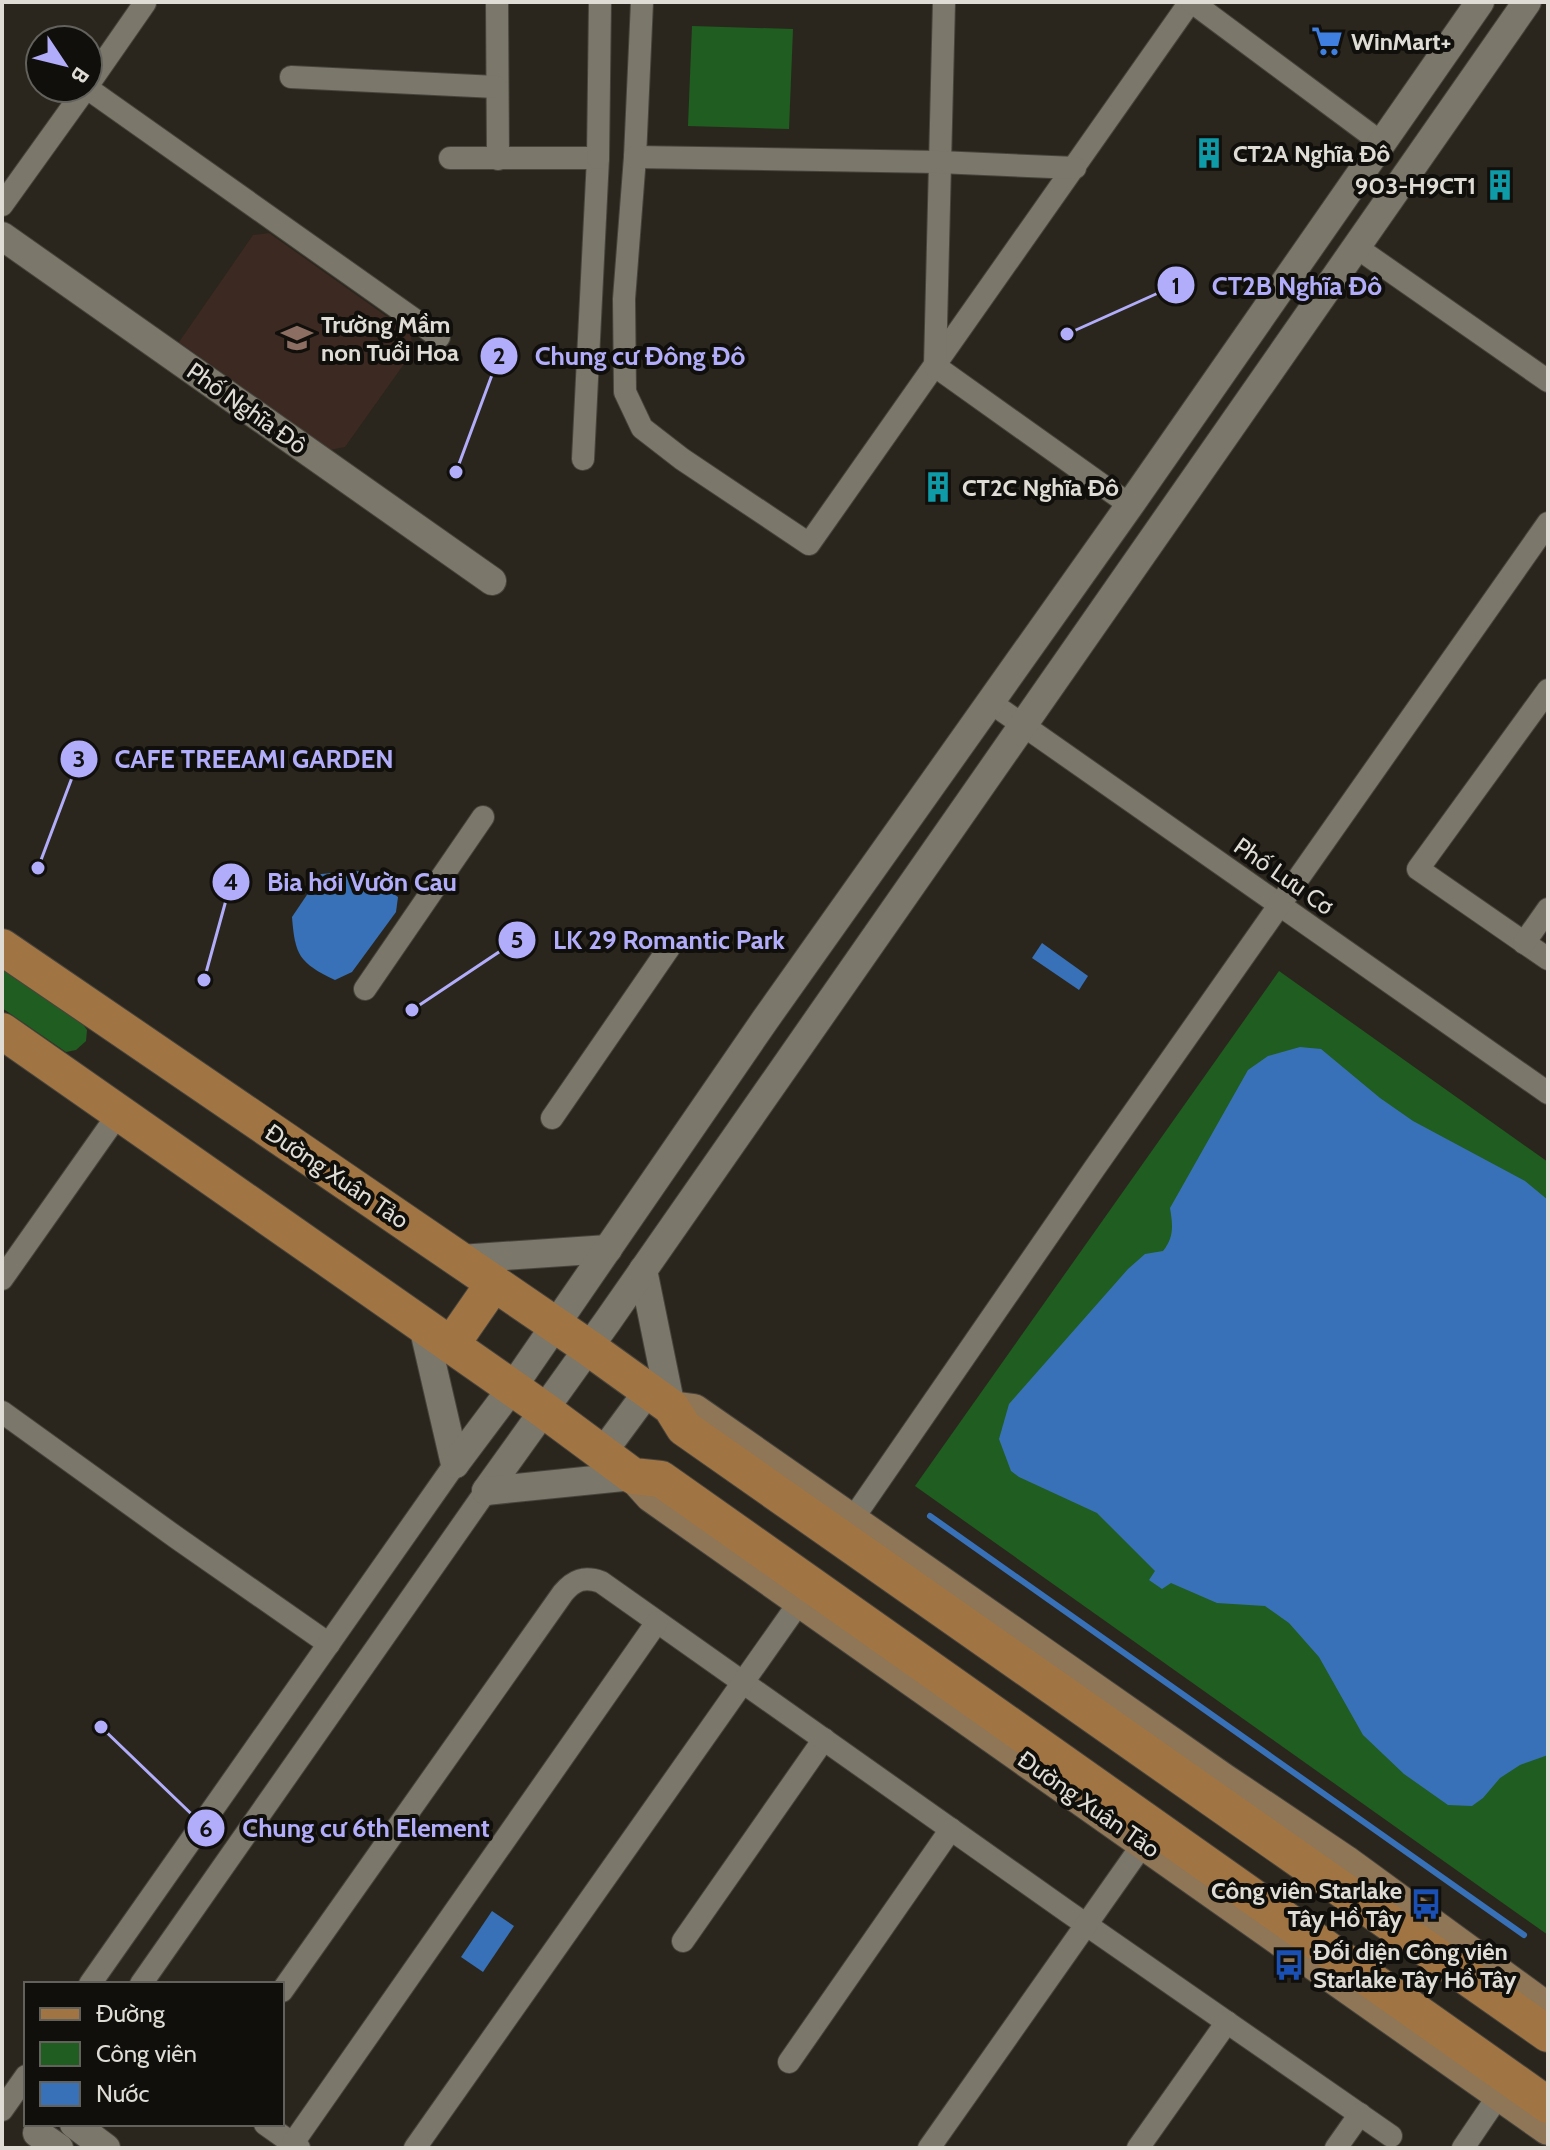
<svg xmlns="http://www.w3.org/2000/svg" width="1550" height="2150" font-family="Cabin,sans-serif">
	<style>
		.education { fill: #3b2922 }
		.green { fill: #205d20 }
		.water { fill: #3871b7 }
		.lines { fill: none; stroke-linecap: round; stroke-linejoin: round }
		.stream { stroke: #3871b7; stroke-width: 6 }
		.minor-casing { stroke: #47443d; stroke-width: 24 }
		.tertiary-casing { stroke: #47443d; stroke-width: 30 }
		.secondary-casing { stroke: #47443d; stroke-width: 34 }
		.primary-casing { stroke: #47443d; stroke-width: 38 }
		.minor { stroke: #7b776b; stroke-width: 22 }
		.tertiary { stroke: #7b776b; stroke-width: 28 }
		.secondary { stroke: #8e7657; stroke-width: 32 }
		.primary { stroke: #a17543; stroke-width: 36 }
		.labels { text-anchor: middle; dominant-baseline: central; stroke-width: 8; stroke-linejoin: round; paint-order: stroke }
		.poi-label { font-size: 24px; font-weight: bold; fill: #dedcd5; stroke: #110f0b; text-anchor: start }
		.street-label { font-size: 24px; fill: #dedcd5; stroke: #110f0b }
		.leader { fill: none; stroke: #b1adfa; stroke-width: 3 }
		.callout-dot { fill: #b1adfa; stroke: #110f0b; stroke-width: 3 }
		.mark-label { font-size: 24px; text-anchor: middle; font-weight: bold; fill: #111 }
		.callout-label { font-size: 26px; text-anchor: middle; font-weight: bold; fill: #b1adfa; stroke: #110f0b; stroke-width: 8; stroke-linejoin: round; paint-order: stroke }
	</style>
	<rect width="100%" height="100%" fill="#2a261d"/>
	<!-- education -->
	<polygon class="education" points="269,233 410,333 414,350 345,447 330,450 179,342 253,235"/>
	<!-- green -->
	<g class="green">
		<polygon points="692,26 793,29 789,129 688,126"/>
		<polygon points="2,966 80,1020 87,1030 86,1041 76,1050 66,1052 2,1008"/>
		<polygon points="1279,971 1548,1162 1548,1935 915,1486"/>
	</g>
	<!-- water -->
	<g class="water">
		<path d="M 360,871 L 398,897 L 396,912 L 352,972 L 335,980 C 299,963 295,955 292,917 L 321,874 Z"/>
		<polygon points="1042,943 1088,976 1079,990 1032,958"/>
		<path d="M 1300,1047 L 1321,1049 L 1380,1098 L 1413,1121 L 1525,1181 L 1548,1200 L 1548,1755 L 1520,1765 L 1500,1778 L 1483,1798 L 1472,1806 L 1448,1805 L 1404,1774 L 1363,1735 L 1319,1657 L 1289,1623 L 1265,1606 L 1217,1603 L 1171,1583 L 1162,1589 L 1149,1580 L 1155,1571 L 1097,1513 L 1019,1477 L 1011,1471 L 999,1439 L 1009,1404 L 1128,1269 L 1145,1254 L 1163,1251 C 1174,1237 1173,1226 1170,1208 L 1248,1070 L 1268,1056 Z"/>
		<polygon points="492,1911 514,1926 483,1972 461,1957"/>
	</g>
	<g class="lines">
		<!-- stream -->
		<polyline class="stream" points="930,1516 1524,1935"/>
		<defs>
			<g id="minor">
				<polyline points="497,2 498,159"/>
				<polyline points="642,2 635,157 624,299 625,392 642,428 682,459 809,544 1190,2"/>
				<polyline points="944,2 935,366 1130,505"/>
				<polyline points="1192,2 1383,144"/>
				<polyline points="291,77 496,87"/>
				<polyline points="88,85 145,3"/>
				<polyline points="87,88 439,337"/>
				<polyline points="635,157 939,162 1075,168"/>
				<polyline points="450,158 598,158 583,459"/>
				<polyline points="598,158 600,2"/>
				<polyline points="2,205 86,88"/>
				<polyline points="1356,247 1548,381"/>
				<polyline points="1548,690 1418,869 1548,959"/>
				<polyline points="990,702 1548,1093"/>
				<polyline points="1524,943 1548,909"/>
				<polyline points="365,989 483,817"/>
				<polyline points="552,1118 669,948"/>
				<polyline points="2,1279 119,1113"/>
				<polyline points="2,1412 177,1538 329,1644"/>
				<polyline points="845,1530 1094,1169 1548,523"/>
				<polyline points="683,1941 824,1739"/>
				<polyline points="90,1984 455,1464"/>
				<polyline points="141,1984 486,1491"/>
				<path d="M 282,1991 L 563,1593 C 574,1580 584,1576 601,1582 L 1068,1912 L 1391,2136"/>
				<polyline points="789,2062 951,1829"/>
				<polyline points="2,2110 26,2076"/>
				<polyline points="265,2124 299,2148"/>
				<polyline points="293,2143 657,1622"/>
				<polyline points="415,2148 808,1590"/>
				<polyline points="929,2148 1150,1834"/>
				<polyline points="1138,2148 1227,2022"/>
				<polyline points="1336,2148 1360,2114"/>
				<polyline points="1463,2148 1507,2083"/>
			</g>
			<g id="tertiary">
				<polyline points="2,236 492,581"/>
				<polyline points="460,1259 608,1249"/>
				<polyline points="643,1270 671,1407"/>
				<polyline points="423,1326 455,1464"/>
				<polyline points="603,1452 648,1391"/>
				<polyline points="455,1464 512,1388 765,1020 1130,505 1480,2"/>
				<polyline points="486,1491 607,1322 1527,2"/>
				<polyline points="486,1491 633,1476"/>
				<polyline points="74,2124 106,2148"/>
				<polyline points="37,2133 59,2148"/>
			</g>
			<g id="secondary">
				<polyline points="671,1407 694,1410 1223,1779 1345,1861 1548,2009"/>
				<polyline points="633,1476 651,1496 1548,2129"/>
			</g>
			<g id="primary">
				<polyline points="2,947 589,1348 671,1407 684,1428 1548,2034"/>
				<polyline points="2,1031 544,1410 633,1476 661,1479 1548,2105"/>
				<polyline points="451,1345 494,1283"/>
			</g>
		</defs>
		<!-- minor casing -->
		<use href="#minor" class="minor-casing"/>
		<!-- tertiary casing -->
		<use href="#tertiary" class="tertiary-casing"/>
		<!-- secondary casing -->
		<use href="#secondary" class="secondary-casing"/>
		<!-- primary casing -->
		<use href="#primary" class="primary-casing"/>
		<!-- minor -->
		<use href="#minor" class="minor"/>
		<!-- tertiary -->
		<use href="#tertiary" class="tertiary"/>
		<!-- secondary -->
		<use href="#secondary" class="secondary"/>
		<!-- primary -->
		<use href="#primary" class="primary"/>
	</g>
	<!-- icons -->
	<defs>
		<symbol id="supermarket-bare" viewBox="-9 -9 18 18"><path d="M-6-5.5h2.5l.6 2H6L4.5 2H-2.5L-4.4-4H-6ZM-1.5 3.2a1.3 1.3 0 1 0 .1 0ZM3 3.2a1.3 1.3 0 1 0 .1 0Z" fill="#3f7fe0" stroke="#110f0b" stroke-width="2.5" paint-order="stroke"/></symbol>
		<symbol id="building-bare" viewBox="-9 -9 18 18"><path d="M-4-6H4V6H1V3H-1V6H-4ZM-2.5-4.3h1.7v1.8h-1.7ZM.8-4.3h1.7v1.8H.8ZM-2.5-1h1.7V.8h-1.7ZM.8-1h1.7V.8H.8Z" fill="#0f9aa8" stroke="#110f0b" stroke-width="2.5" paint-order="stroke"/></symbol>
		<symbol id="school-bare" viewBox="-9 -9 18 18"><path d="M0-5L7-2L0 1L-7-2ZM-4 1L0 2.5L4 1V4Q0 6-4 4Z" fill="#8d6e63" stroke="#110f0b" stroke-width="2.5" paint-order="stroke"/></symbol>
		<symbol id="bus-bare" viewBox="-9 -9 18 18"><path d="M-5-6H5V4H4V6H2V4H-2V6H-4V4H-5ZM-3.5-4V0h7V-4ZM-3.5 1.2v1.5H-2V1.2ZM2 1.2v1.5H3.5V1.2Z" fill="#1a4fb4" stroke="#110f0b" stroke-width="2.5" paint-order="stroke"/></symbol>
	</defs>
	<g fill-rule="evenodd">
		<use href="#supermarket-bare" x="1305" y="19" width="44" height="44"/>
		<use href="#building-bare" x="1187" y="131" width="44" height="44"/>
		<use href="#building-bare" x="1478" y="163" width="44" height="44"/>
		<use href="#school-bare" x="275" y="316" width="44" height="44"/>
		<use href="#building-bare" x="916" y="465" width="44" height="44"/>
		<use href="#bus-bare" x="1404" y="1882" width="44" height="44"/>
		<use href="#bus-bare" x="1267" y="1943" width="44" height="44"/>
	</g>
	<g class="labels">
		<!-- poi labels -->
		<g class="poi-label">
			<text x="1351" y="41">WinMart+</text>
			<text x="1233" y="153">CT2A Nghĩa Đô</text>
			<text x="1476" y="185" text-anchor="end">903-H9CT1</text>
			<text x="321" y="324">Trường Mầm<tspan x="321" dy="28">non Tuổi Hoa</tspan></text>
			<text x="962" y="487">CT2C Nghĩa Đô</text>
			<text x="1402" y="1890" text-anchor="end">Công viên Starlake<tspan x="1402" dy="28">Tây Hồ Tây</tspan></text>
			<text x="1313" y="1951">Đối diện Công viên<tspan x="1313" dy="28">Starlake Tây Hồ Tây</tspan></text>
		</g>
		<!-- street labels -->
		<g class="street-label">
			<text transform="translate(247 408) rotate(35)">Phố Nghĩa Đô</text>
			<text transform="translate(1284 876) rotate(35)">Phố Lưu Cơ</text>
			<text transform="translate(337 1176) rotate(34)">Đường Xuân Tảo</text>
			<text transform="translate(1089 1804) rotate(35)">Đường Xuân Tảo</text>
		</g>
	</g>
	<!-- callouts -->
	<path class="leader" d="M1067 334L1176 285M456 472L499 356M38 868L79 759M204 980L231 882M412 1010L517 940M101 1727L206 1828"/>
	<g class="callout-dot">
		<circle cx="1067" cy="334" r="8"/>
		<circle cx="456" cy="472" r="8"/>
		<circle cx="38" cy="868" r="8"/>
		<circle cx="204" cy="980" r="8"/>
		<circle cx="412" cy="1010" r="8"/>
		<circle cx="101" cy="1727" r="8"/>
		<circle cx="1176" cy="285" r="20"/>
		<circle cx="499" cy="356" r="20"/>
		<circle cx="79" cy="759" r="20"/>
		<circle cx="231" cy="882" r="20"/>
		<circle cx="517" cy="940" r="20"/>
		<circle cx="206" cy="1828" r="20"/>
	</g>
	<g class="mark-label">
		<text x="1176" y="294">1</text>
		<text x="499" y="364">2</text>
		<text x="79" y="767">3</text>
		<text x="231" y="890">4</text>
		<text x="517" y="948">5</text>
		<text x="206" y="1837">6</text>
	</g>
	<g class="callout-label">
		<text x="1297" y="295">CT2B Nghĩa Đô</text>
		<text x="640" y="365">Chung cư Đông Đô</text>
		<text x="254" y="768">CAFE TREEAMI GARDEN</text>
		<text x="362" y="891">Bia hơi Vườn Cau</text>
		<text x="669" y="949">LK 29 Romantic Park</text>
		<text x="366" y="1837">Chung cư 6th Element</text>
	</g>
	<!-- border -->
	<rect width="1550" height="2150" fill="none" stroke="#dedcd5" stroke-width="8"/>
	<!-- legend -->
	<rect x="24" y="1982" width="260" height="144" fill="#110f0b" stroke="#63615c" stroke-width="2"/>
	<rect x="40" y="2008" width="40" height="12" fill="#a17543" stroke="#63615c" stroke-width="2"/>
	<text x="96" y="2022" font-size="24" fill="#dedcd5">Đường</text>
	<rect x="40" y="2042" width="40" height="24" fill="#205d20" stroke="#63615c" stroke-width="2"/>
	<text x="96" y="2062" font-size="24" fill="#dedcd5">Công viên</text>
	<rect x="40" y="2082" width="40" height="24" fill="#3871b7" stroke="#63615c" stroke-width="2"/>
	<text x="96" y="2102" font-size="24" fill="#dedcd5">Nước</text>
	<!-- north arrow -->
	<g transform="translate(64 64) rotate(125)"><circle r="38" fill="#110f0b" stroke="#63615c" stroke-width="2"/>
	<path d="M0-6L14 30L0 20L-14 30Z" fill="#b1adfa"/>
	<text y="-12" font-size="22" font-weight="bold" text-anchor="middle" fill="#dedcd5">B</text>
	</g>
</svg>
